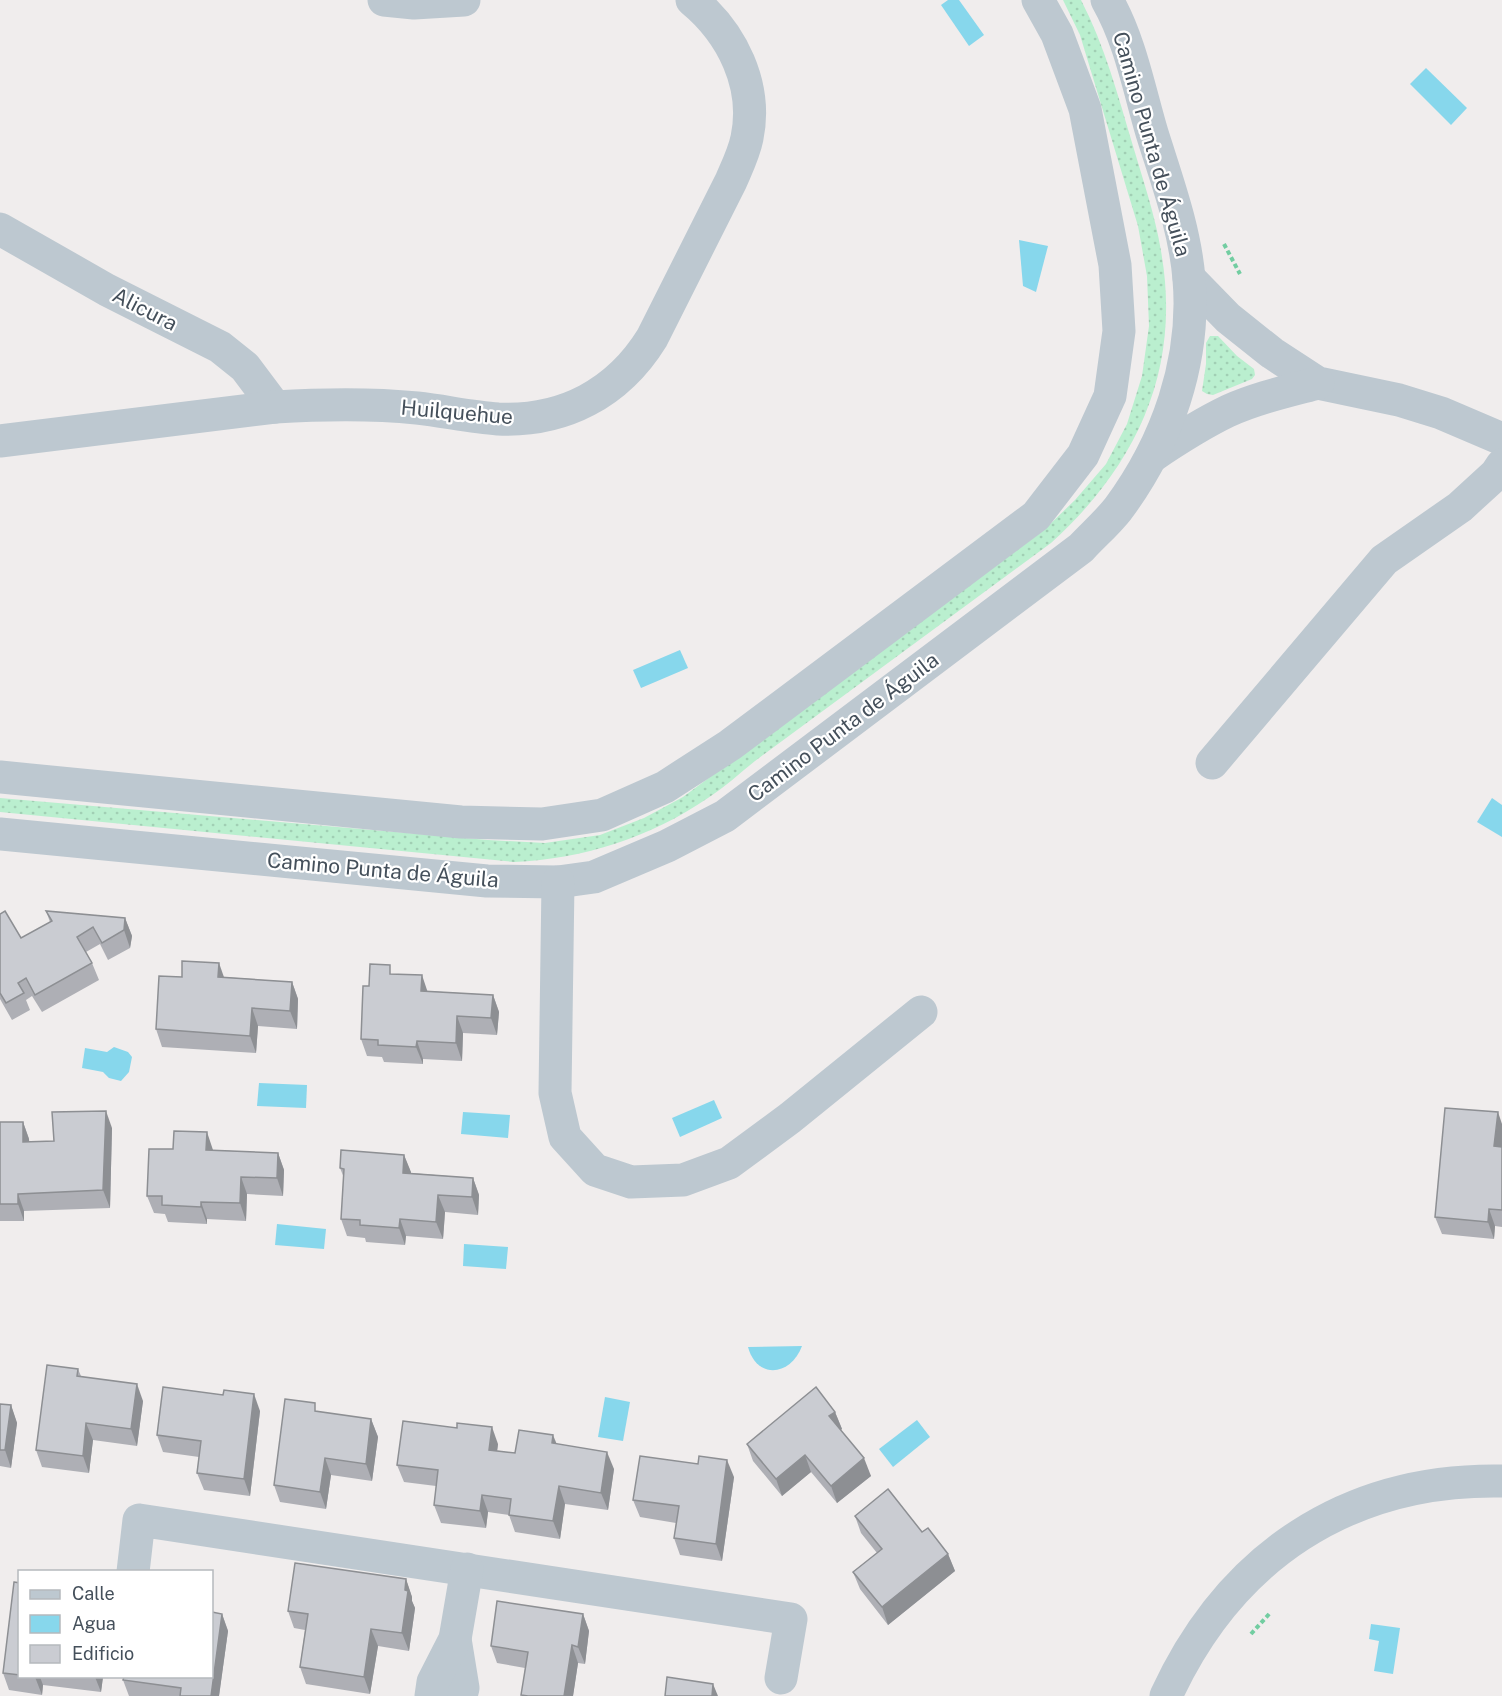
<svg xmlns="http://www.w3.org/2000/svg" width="1502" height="1696" font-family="'Public Sans',sans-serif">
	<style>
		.grass { fill: url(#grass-dots) }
		.water { fill: #87d7ec }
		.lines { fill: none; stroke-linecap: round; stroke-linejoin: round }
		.path { stroke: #72cda1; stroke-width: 4; stroke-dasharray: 4.5 3; stroke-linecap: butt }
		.minor { stroke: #bdc8d0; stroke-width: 33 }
		.wall { fill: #aeafb5 }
		.shaded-wall { fill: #8d8f93 }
		.building { fill: #caccd2; stroke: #8d8f93; stroke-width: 1.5 }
		.labels { text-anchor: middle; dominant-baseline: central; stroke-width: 4.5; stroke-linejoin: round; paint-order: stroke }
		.street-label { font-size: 21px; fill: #45505b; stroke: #fff }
	</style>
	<defs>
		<pattern id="grass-dots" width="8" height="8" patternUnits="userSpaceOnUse" patternTransform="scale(1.5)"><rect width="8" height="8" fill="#baefcf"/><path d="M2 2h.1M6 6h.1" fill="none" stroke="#a1cfb4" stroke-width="1.8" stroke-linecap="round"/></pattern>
	</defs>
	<rect width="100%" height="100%" fill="#f0eded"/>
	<!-- grass -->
	<g class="grass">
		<path d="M 1063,0 L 1081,0 C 1105,46 1118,96 1133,146 C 1143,180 1155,215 1161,251 C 1182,369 1137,465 1051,543 L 755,761 C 740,773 725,787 708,798 C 651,837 584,859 514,862 L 0,812 L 0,798 L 488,840 L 545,843 L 600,835 L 644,818 L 683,797 L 1044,530 L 1075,500 L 1106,464 L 1127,424 L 1142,376 L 1149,326 L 1147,276 L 1138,226 L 1080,35 Z"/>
		<polygon points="1210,336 1218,336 1237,356 1254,369 1255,375 1252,379 1213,395 1207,394 1202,391 1206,364 1206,343"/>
	</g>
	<!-- water -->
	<g class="water">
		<polygon points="948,0 959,0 984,35 969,46 941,5"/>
		<polygon points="1426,68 1467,108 1451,125 1410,84"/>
		<polygon points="1019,240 1048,246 1036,292 1023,286"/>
		<polygon points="680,650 688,668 641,688 633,670"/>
		<polygon points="1492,798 1502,805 1502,837 1477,822"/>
		<polygon points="114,1047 128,1052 132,1057 129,1072 121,1081 109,1078 103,1072 82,1068 85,1048 107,1052"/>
		<polygon points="259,1083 307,1085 306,1108 257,1106"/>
		<polygon points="714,1100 722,1118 680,1137 672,1118"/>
		<polygon points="463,1112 510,1115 508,1138 461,1134"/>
		<polygon points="277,1224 326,1229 324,1249 275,1245"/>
		<polygon points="464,1244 508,1247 506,1269 463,1266"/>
		<path d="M 802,1346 C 791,1376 757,1380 748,1347 Z"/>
		<polygon points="605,1397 630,1402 623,1441 598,1437"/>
		<polygon points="917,1420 930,1437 893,1467 879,1449"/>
		<polygon points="1371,1624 1400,1628 1393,1674 1374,1671 1379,1641 1369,1639"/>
	</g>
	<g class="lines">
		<!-- path -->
		<g class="path">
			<polyline points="1224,244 1240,274"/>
			<polyline points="1251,1634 1270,1613"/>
		</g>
		<!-- minor -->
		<g class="minor">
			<polyline points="384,0 414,3 464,0"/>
			<polyline points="0,229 107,290 220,347 245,367 275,407"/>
			<polyline points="1189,278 1228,318 1272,353 1318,383 1399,400 1441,413 1502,439"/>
			<path d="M 0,441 L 275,407 C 323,404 369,403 417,408 C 444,411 471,417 498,419 C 564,422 618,393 652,338 L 731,181 C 737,167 744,153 747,138 C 758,85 732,33 692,0"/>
			<path d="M 1151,457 C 1176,440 1201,424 1228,411 C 1257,398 1288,391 1318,383"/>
			<polyline points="1212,763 1384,560 1460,507 1496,474 1502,465"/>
			<polyline points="0,777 461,822 542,824 602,815 665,787 730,745 1036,516 1083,455 1110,396 1119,331 1115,265 1085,109 1057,34 1038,0"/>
			<path d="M 0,834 L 487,881 L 558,882 L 594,877 L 667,846 L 725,816 L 1081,548 C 1093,535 1107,523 1118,509 C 1167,443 1196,361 1189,279 C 1185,229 1167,181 1152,133 C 1139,89 1130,40 1107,0"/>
			<polyline points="558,882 555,1093 565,1137 595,1170 631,1182 683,1180 729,1163 790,1118 921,1012"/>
			<polyline points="133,1572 139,1520 791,1619 781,1678"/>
			<polyline points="455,1639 463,1688 461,1696"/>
			<polyline points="431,1696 433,1682 455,1639 467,1569"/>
			<path d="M 1166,1696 C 1230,1557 1347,1478 1502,1481"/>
		</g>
	</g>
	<!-- wall -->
	<g class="wall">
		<polygon points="46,911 125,918 132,936 130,948 108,960 100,944 86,952 92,963 99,980 42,1012 32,996 26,1000 30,1010 12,1020 0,999 0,914 21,938 50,922"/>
		<polygon points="394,974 427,991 493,995 499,1012 497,1035 463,1033 462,1061 423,1059 423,1064 384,1062 382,1057 367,1056 361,1039 369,986"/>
		<polygon points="182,977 224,977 292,982 298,999 297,1029 258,1026 256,1053 162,1047 156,1029"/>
		<polygon points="0,1122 23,1122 29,1139 29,1142 54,1141 112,1128 110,1208 24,1211 24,1221 0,1221"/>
		<polygon points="1502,1124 1502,1227 1495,1226 1494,1239 1442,1234 1435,1217"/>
		<polygon points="213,1150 278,1153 284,1170 283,1196 247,1194 246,1221 207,1219 207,1224 168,1222 165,1214 154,1213 147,1196"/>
		<polygon points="404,1155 411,1173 473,1178 479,1195 478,1215 445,1212 443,1239 406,1236 405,1245 366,1242 365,1238 347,1236 341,1219 344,1178 340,1168"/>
		<polygon points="78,1369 81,1376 143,1401 137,1446 93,1440 89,1473 42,1467 36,1450"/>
		<polygon points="223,1395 260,1411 250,1496 204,1490 197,1473 199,1457 163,1452 157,1435"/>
		<polygon points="0,1404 11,1405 17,1423 11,1468 0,1466"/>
		<polygon points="318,1412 371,1419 378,1437 372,1481 331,1475 326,1509 280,1502 274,1485"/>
		<polygon points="835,1412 842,1429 840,1430 871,1476 837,1503 811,1472 782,1496 753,1461 747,1444"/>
		<polygon points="498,1444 497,1451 515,1453 557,1444 614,1469 608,1510 565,1504 560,1539 515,1532 509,1515 488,1512 486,1528 441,1523 434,1505 436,1486 404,1482 397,1465"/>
		<polygon points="734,1477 722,1561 680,1555 674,1538 676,1523 640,1517 633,1500"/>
		<polygon points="855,1516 922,1532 948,1554 955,1571 888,1625 860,1589 853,1572 877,1553 861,1533"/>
		<polygon points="406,1579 412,1597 412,1601 415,1608 409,1651 378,1646 370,1694 306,1684 300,1667 305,1630 294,1628 288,1611"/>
		<polygon points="20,1583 20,1677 103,1677 101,1692 43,1685 42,1695 9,1690 3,1673"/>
		<polygon points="222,1614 228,1631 219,1696 129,1696 123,1680"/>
		<polygon points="583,1614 589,1631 585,1664 578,1663 573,1696 522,1696 525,1668 497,1663 491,1646"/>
	</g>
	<!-- shaded-wall -->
	<g class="shaded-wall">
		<polygon points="125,918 132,936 130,948 124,930"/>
		<polygon points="219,963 225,980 218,977"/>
		<polygon points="422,975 428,993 421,991"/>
		<polygon points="292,982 298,999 297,1029 290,1011"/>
		<polygon points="493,995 499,1012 497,1035 491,1018"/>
		<polygon points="252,1008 258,1026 256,1053 250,1036"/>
		<polygon points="457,1016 463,1033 462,1061 456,1043"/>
		<polygon points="417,1041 423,1059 423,1064 416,1047"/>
		<polygon points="106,1111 112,1128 110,1208 103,1190"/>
		<polygon points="1498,1112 1502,1124 1502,1150 1494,1146"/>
		<polygon points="23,1122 29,1139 30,1160 23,1142"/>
		<polygon points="207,1132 213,1150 206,1150"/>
		<polygon points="278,1153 284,1170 283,1196 277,1178"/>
		<polygon points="404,1155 411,1172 409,1190 403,1173"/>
		<polygon points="241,1177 247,1194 246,1221 240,1203"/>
		<polygon points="473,1178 479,1195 478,1215 472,1197"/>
		<polygon points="18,1194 24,1211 24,1221 18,1204"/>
		<polygon points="438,1195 445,1212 443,1239 436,1222"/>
		<polygon points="201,1202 207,1219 207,1224 201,1207"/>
		<polygon points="1489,1209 1495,1226 1494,1239 1488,1222"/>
		<polygon points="400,1219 406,1236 405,1245 399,1228"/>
		<polygon points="137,1384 143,1401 137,1446 131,1429"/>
		<polygon points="254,1394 260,1411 250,1496 244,1479"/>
		<polygon points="11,1405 17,1423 11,1468 5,1450"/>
		<polygon points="835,1412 842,1429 836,1434 829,1416"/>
		<polygon points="371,1419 378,1437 372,1481 366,1464"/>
		<polygon points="86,1423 93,1440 89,1473 83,1456"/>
		<polygon points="492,1427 498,1444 495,1467 489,1450"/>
		<polygon points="553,1435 560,1452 552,1443"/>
		<polygon points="607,1452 614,1469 608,1510 601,1493"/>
		<polygon points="805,1455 811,1472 782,1496 776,1479"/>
		<polygon points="325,1458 331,1475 326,1509 320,1492"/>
		<polygon points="864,1458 871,1476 837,1503 831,1486"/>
		<polygon points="727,1460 734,1477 722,1561 716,1544"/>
		<polygon points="559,1486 565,1504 560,1539 553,1521"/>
		<polygon points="482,1495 488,1512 486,1528 480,1511"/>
		<polygon points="948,1554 955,1571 888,1625 882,1607"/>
		<polygon points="406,1579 412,1597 412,1601 415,1608 409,1651 402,1633"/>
		<polygon points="222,1614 228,1631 219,1696 211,1696"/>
		<polygon points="583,1614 589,1631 585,1664 578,1647"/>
		<polygon points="371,1629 378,1646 370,1694 364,1677"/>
		<polygon points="572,1645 578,1663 573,1696 564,1696"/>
		<polygon points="35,1677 40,1677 43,1685 42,1695"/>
		<polygon points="95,1677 103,1677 101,1692"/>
		<polygon points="713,1684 718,1696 712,1696"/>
	</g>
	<!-- building -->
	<g class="building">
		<polygon points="5,911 21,938 52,921 46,911 125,918 124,930 102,943 93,927 77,937 92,963 35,995 26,978 18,983 24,993 6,1003 0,993 0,914"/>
		<polygon points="182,961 219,963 218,977 292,982 290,1011 252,1008 250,1036 156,1029 159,976 182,977"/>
		<polygon points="370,964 390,965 390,974 422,975 421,991 493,995 491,1018 457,1016 456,1043 417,1041 416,1047 378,1045 378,1040 361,1039 363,986 369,986"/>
		<polygon points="1445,1108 1498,1112 1494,1146 1502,1147 1502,1210 1489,1209 1488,1222 1435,1217"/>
		<polygon points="106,1111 103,1190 18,1194 18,1204 0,1204 0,1122 23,1122 23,1142 54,1141 52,1112"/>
		<polygon points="174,1131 207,1132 206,1150 278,1153 277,1178 241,1177 240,1203 201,1202 201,1207 162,1205 162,1196 147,1196 149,1149 173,1149"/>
		<polygon points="341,1150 404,1155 403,1173 473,1178 472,1197 438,1195 436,1222 400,1219 399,1228 360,1225 360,1220 341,1219 344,1169 340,1168"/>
		<polygon points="47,1365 78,1369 77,1376 137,1384 131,1429 86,1423 83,1456 36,1450"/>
		<polygon points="163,1387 223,1395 224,1390 254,1394 244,1479 197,1473 201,1441 157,1435"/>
		<polygon points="816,1387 835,1412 829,1416 864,1458 831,1486 805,1455 776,1479 747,1444"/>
		<polygon points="285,1399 315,1403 315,1411 371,1419 366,1464 325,1458 320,1492 274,1485"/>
		<polygon points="0,1404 11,1405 5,1450 0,1450"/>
		<polygon points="403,1421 457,1428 457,1423 492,1427 489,1450 515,1453 519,1430 553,1435 552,1443 607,1452 601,1493 559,1486 553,1521 509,1515 511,1499 482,1495 480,1511 434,1505 438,1470 397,1465"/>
		<polygon points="640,1456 698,1464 699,1456 727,1460 716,1544 674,1538 679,1506 633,1500"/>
		<polygon points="888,1489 922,1532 928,1528 948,1554 882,1607 853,1572 882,1549 855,1516"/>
		<polygon points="295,1563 406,1579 405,1590 408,1591 402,1633 371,1629 364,1677 300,1667 308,1614 288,1611"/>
		<polygon points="14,1582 20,1583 20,1675 3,1673"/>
		<polygon points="497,1601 583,1614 578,1647 572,1645 564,1696 528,1696 521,1695 528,1652 491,1646"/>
		<polygon points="212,1612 222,1614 211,1696 180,1696 181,1688 123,1680 124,1677 212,1677"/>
		<polygon points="667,1677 713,1684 712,1696 665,1696"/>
	</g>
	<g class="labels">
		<!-- street labels -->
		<g class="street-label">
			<text transform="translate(1152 144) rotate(74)">Camino Punta de Águila</text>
			<text transform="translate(145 309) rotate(27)">Alicura</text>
			<text transform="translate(457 412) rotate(5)">Huilquehue</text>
			<text transform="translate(843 727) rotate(-37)">Camino Punta de Águila</text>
			<text transform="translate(383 870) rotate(5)">Camino Punta de Águila</text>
		</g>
	</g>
	<!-- legend -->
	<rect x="18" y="1570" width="195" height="108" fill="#ffffff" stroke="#b5b9bd" stroke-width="1.5"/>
	<rect x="30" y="1590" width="30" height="9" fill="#bdc8d0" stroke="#b5b9bd" stroke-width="1.5"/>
	<text x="72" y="1600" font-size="18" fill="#45505b">Calle</text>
	<rect x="30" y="1615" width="30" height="18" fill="#87d7ec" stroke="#b5b9bd" stroke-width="1.5"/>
	<text x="72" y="1630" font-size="18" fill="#45505b">Agua</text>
	<rect x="30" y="1645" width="30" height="18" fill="#caccd2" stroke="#b5b9bd" stroke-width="1.5"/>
	<text x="72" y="1660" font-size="18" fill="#45505b">Edificio</text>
</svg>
